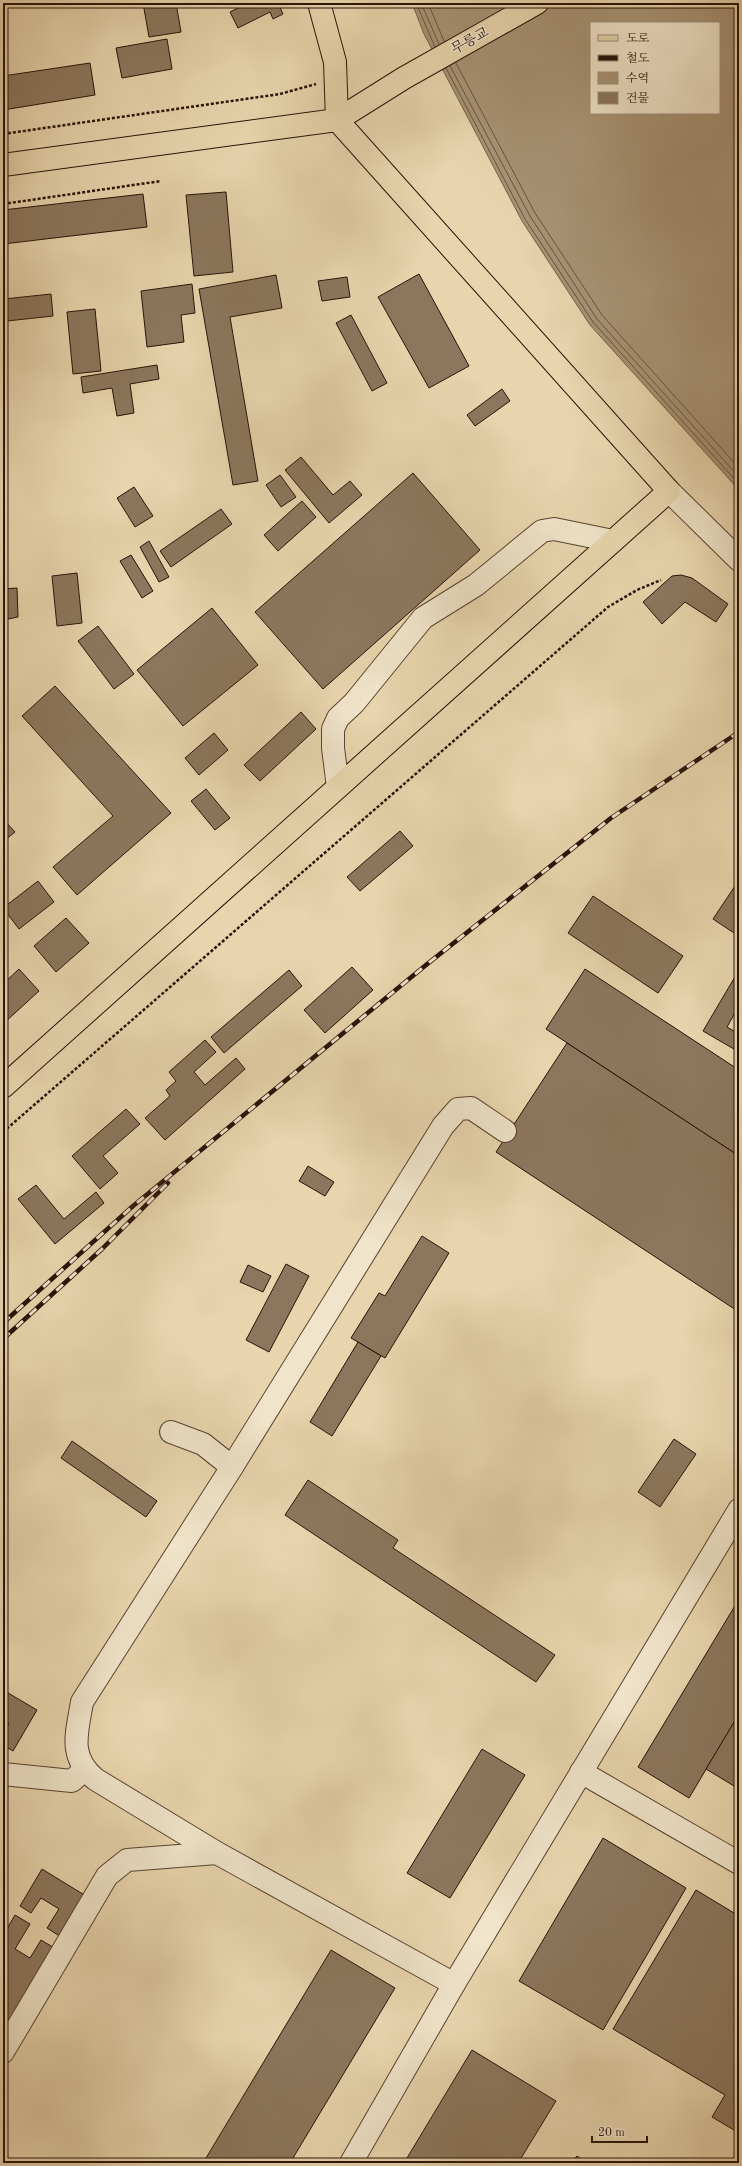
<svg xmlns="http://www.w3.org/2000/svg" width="742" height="2166" font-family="'Old Standard TT','Noto Serif KR',serif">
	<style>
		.water { fill: #a79375; stroke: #745f49; fill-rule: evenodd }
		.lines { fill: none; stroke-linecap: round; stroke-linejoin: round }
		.shore { stroke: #68523e; stroke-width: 1 }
		.building { fill: #8c775e; stroke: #281208 }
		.minor-casing { stroke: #584331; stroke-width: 24 }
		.major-casing { stroke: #281208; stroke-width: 24 }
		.path { stroke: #281208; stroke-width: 2.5; stroke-dasharray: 3 2; stroke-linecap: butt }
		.minor { stroke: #f0e4ca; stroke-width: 22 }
		.major { stroke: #e8d5ad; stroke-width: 22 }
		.rail-casing { stroke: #281208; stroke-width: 4.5 }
		.rail { stroke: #f0e4ca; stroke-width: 3; stroke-dasharray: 9; stroke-linecap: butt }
		.labels { text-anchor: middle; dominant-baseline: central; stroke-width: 3.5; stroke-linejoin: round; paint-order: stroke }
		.street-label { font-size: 14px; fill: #281208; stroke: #f0e4ca }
	</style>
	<rect width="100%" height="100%" fill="#e8d5ad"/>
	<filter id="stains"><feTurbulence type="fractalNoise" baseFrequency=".005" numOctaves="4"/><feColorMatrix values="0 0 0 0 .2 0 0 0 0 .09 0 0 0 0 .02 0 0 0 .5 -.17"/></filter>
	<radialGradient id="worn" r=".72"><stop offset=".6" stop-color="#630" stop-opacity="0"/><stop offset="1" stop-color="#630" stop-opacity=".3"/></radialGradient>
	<!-- water -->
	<path class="water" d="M 412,3 L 739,3 L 739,490 L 590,325 L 522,221 L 424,34 ZM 591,23 L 719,23 L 719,113 L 591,113 Z"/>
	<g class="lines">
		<!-- shore -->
		<g class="shore">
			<polyline points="416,3 435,47"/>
			<polyline points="421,3 439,44"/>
			<polyline points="428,3 444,41"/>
			<polyline points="456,63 535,213 602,315 739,468"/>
			<polyline points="450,66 530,216 597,319 739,477"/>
			<polyline points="446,68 525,219 593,322 739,484"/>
		</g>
	</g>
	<!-- building -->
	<g class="building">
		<polygon points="143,3 176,3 181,32 149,37"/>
		<polygon points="248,3 278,3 283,14 273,19 270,12 238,28 230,12"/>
		<polygon points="167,39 172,69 122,78 116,48"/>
		<polygon points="90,63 95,95 3,110 3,76"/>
		<polygon points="226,192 233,272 194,276 186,195"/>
		<polygon points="143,194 147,227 3,244 3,210"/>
		<polygon points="419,274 469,366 429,388 378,297"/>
		<polygon points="276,275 282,308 230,317 258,481 233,485 199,289"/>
		<polygon points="347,277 350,297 322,301 318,281"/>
		<polygon points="192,284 195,313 181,315 184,342 147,347 141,291"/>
		<polygon points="51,294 53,316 7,321 4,299"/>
		<polygon points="95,309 101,371 73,374 67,312"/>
		<polygon points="351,315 387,383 372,391 336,323"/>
		<polygon points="157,365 159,379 130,384 134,413 117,416 112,388 83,393 81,377"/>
		<polygon points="502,389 510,401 475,426 467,415"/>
		<polygon points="301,457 333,495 350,481 362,495 329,523 285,470"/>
		<polygon points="413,473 480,550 323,689 255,612"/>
		<polygon points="280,475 296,497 281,507 266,485"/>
		<polygon points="134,487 153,516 135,527 117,498"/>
		<polygon points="302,501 316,517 278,551 264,535"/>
		<polygon points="221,509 232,524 171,567 160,551"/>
		<polygon points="149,541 169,577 159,582 140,547"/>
		<polygon points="131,555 153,591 142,598 120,561"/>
		<polygon points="77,573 82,623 57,626 52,576"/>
		<polygon points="681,575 692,578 728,604 716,622 685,602 662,624 643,602 672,576"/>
		<polygon points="17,588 18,617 3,620 3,589"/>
		<polygon points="212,608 258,665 183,726 137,670"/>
		<polygon points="98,626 134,674 114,689 78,641"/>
		<polygon points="55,686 171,813 77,895 53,867 113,816 22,716"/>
		<polygon points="301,712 316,729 260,781 244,765"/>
		<polygon points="214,733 228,750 199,775 185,758"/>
		<polygon points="206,789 230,818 215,830 191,801"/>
		<polygon points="3,819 15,832 5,840 3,838"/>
		<polygon points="400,831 413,846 360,891 347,877"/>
		<polygon points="739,880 739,924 734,933 713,919"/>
		<polygon points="38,881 54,902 19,929 3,908"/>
		<polygon points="593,896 683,956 658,993 568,933"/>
		<polygon points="66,918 89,943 56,972 34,946"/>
		<polygon points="352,967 373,990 325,1033 304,1010"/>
		<polygon points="19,969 39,991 3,1024 3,984"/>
		<polygon points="585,969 739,1070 739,1156 546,1029"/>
		<polygon points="289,970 302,986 224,1053 211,1037"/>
		<polygon points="739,970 739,1006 727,1027 739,1034 739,1052 703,1031"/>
		<polygon points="205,1040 216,1052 194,1072 205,1085 236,1058 245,1069 165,1140 145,1118 170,1096 166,1090 176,1081 169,1072"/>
		<polygon points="567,1043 739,1156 739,1312 496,1152"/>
		<polygon points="126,1109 140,1124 103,1156 118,1173 100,1189 72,1156"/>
		<polygon points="308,1166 334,1182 325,1196 299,1181"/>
		<polygon points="36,1185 64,1219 96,1192 104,1203 55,1244 18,1199"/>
		<polygon points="422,1236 449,1253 385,1358 351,1338 379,1293 385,1296"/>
		<polygon points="286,1264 309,1276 269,1352 246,1340"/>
		<polygon points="248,1265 271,1276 263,1292 240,1282"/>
		<polygon points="358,1342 381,1356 332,1436 310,1422"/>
		<polygon points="674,1439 696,1454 660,1507 638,1492"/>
		<polygon points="72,1441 157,1501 146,1517 61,1458"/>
		<polygon points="308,1480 398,1540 393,1548 555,1655 536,1682 285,1515"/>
		<polygon points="739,1599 739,1714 689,1798 638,1767"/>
		<polygon points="3,1690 37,1710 13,1751 3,1745 3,1734 9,1724 3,1720"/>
		<polygon points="739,1714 739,1789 706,1769"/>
		<polygon points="482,1749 525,1775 450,1898 407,1873"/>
		<polygon points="603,1838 686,1888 603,2030 519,1981"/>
		<polygon points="42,1869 86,1896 61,1937 47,1928 59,1909 41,1898 31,1913 20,1906"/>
		<polygon points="696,1890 739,1916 739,2133 712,2117 725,2095 613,2029"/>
		<polygon points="15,1915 30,1924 15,1949 30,1958 41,1940 56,1949 3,2039 3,1936"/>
		<polygon points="331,1950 395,1988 290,2163 203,2163"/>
		<polygon points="472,2050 556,2101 518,2163 404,2163"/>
		<polygon points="577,2156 587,2163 571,2163"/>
	</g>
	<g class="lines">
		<defs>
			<g id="minor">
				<polyline points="669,491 739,560"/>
				<polyline points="338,787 333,748 333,729 338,718 354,703 423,618 476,585 542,531 554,529 613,541"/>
				<polyline points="171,1432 203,1444 232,1467"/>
				<polyline points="581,1772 739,1863"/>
				<polyline points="3,1774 72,1781 84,1770"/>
				<path d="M 454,1984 L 217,1853 L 95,1779 C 68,1756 77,1733 82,1702 L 232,1467 L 443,1126 L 458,1109 L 471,1108 L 505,1131"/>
				<polyline points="3,2052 107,1876 127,1860 217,1853"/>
				<polyline points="351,2163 454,1984 739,1510"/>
			</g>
			<g id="major">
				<polyline points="3,165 337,120 404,78 537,3"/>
				<polyline points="3,1087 669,491 337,120 335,62 319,3"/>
			</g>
		</defs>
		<!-- minor casing -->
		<use href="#minor" class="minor-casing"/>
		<!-- major casing -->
		<use href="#major" class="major-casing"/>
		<!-- path -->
		<g class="path">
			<polyline points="3,134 280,94 316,84"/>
			<polyline points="3,204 161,181"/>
			<polyline points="3,1132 608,607 637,590 661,580"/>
		</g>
		<!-- minor -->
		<use href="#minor" class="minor"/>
		<!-- major -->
		<use href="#major" class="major"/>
		<defs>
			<g id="rail">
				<polyline points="3,1323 133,1206 426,965 611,818 739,732"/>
				<polyline points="3,1339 102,1249 168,1183"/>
			</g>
		</defs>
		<!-- rail casing -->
		<use href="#rail" class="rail-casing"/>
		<!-- rail -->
		<use href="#rail" class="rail"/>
	</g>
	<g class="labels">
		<!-- street labels -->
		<g class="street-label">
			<text transform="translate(470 41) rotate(-29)">무릉교</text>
		</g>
	</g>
	<!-- margin -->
	<rect width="742" height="2166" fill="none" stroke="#e8d5ad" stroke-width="16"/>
	<rect x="4" y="4" width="734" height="2158" fill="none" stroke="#281208" stroke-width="2"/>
	<rect x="8" y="8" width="726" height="2150" fill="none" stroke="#281208"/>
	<!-- legend -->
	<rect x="590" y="22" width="130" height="92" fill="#f0e4ca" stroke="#a0907c"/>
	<rect x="598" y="35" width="20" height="6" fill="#e8d5ad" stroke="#a0907c"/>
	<text x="626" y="42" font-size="12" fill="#281208">도로</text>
	<rect x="598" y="55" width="20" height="6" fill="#281208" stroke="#a0907c"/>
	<text x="626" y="62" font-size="12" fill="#281208">철도</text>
	<rect x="598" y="72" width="20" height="12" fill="#a79375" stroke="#a0907c"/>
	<text x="626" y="82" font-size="12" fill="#281208">수역</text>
	<rect x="598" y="92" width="20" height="12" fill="#8c775e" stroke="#a0907c"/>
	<text x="626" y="102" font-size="12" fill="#281208">건물</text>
	<!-- scale -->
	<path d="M592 2136v6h55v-6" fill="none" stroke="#281208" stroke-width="2"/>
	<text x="598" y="2136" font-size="12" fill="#281208" stroke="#f0e4ca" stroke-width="3" paint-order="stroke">20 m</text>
	<rect width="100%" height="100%" filter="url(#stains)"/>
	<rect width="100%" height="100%" fill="url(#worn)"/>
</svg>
